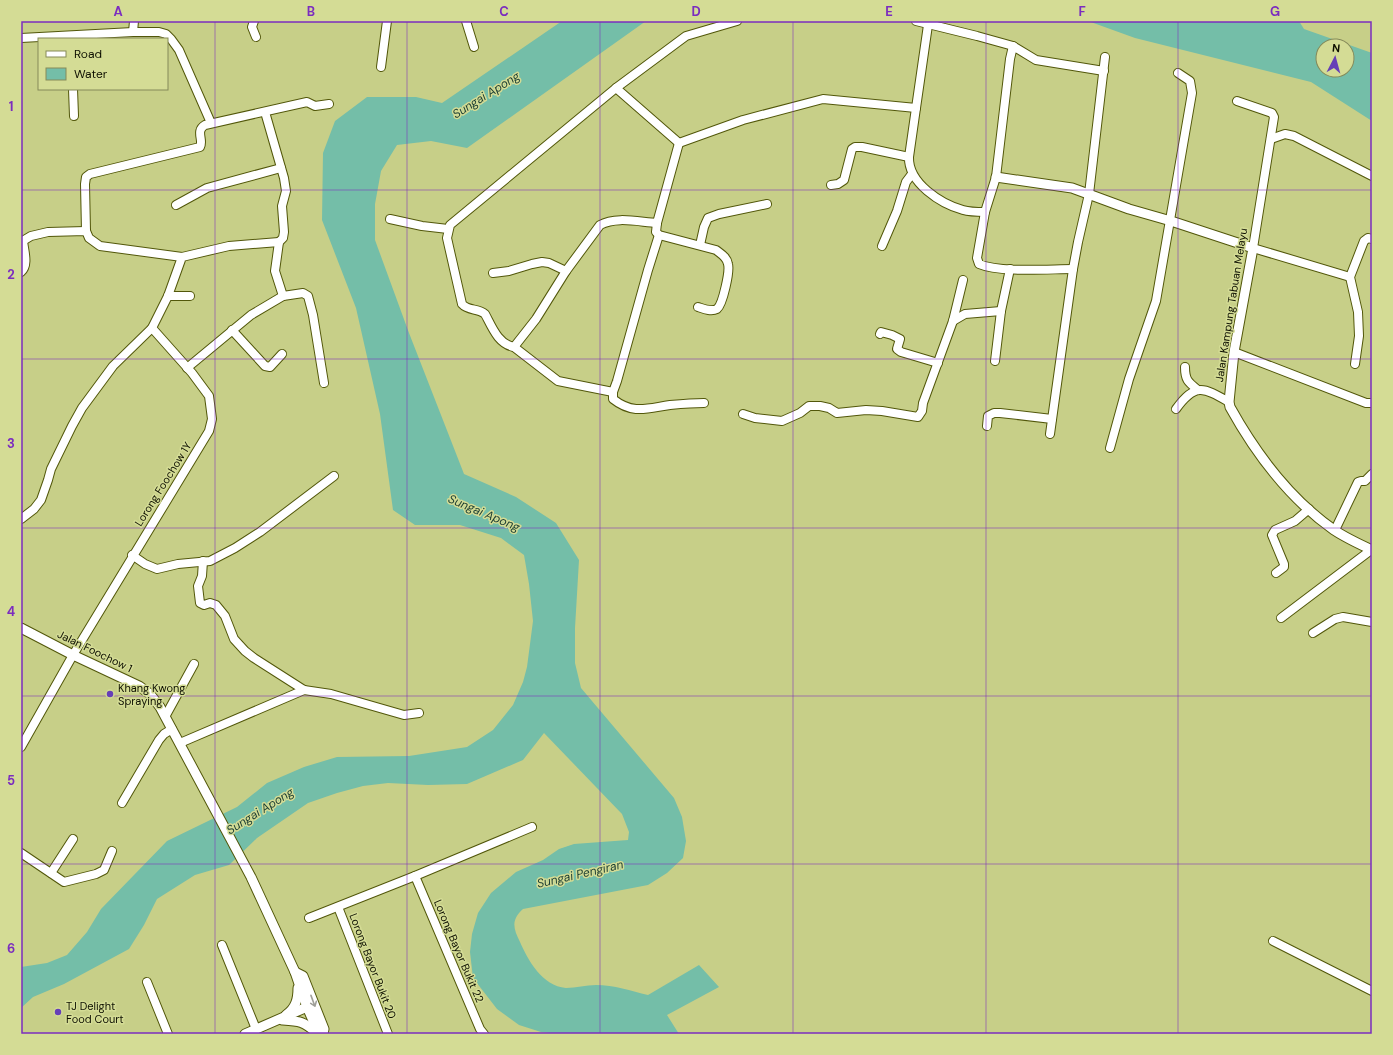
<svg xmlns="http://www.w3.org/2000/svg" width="1393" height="1055" font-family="'DM Sans',sans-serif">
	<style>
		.water { fill: #74bea8; fill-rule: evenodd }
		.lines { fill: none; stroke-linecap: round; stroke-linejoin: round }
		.minor-casing { stroke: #52570a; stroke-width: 10 }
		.tertiary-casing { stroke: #52570a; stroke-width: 11 }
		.minor { stroke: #fff; stroke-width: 8 }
		.tertiary { stroke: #fff; stroke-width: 9 }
		.oneway { stroke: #9f9f99 }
		.grid { fill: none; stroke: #7b2cbf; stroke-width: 1; stroke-opacity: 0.55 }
		.poi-dot { fill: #663fb7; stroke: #d4dc95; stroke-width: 1.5 }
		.labels { text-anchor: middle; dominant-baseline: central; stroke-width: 3; stroke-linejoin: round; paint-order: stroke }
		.street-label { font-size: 11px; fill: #0e1000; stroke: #d4dc95 }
		.poi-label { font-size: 11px; fill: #0e1000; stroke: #d4dc95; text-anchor: start }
		.water-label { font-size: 12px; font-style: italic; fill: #193c32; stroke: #d4dc95 }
		.neatline { fill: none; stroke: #7b2cbf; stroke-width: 1.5 }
		.grid-label { font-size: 13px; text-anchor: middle; font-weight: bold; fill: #7b2cbf }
	</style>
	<rect width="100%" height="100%" fill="#c7cf88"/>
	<!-- water -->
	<g class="water">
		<path d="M 562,21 L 646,21 L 467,148 L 431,141 L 397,145 L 381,171 L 375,204 L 375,240 L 409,333 L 464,474 L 516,497 L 556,523 L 579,560 L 575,628 L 575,663 L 581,688 L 674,798 L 682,817 L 686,841 L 683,858 L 667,873 L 648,885 L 523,909 C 511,920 513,928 520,942 C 528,960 542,986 566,988 C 576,988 586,985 596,985 C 614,985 631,991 648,995 L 699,965 L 719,987 L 667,1015 L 679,1034 L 560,1034 L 541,1032 L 519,1025 L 497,1009 L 473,978 L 470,952 L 472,934 L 478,913 L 491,893 L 516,872 L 543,860 L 559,849 L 574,844 L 628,840 L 629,832 L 622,814 L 544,733 L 523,760 L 467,784 L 428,785 L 388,783 L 363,786 L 337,793 L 308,803 L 257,838 L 229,865 L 195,875 L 157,899 L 144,925 L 129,949 L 64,984 L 33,997 L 21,1008 L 21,967 L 47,963 L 67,955 L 87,932 L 101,909 L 167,841 L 237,807 L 267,783 L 304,767 L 337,757 L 409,756 L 467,747 L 493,730 L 513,705 L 523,682 L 527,667 L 533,621 L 529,584 L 524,555 L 501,538 L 460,525 L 415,525 L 393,510 L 380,414 L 356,308 L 322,220 L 323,153 L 335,121 L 367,97 L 416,97 L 442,103 Z"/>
		<path d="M 1088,21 L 1299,21 L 1304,29 L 1372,53 L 1372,121 L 1311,82 L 1135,38 ZM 1323,46 L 1347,46 L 1347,70 L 1323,70 Z"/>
	</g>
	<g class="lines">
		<defs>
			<g id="minor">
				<polyline points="254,21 252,27 256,37"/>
				<polyline points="466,21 474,47"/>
				<polyline points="916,21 977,36 1013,46"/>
				<path d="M 928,25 L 916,108 L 909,157 C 908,183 941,204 963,210 C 970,212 978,212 985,212"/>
				<polyline points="133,32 134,21"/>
				<polyline points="21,38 133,32 159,32 166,34 171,39 179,50 211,123"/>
				<polyline points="381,67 387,21"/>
				<polyline points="616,88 679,143"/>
				<polyline points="73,89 74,116"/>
				<polyline points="1237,101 1272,113 1274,117 1253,248 1350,277"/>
				<polyline points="265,112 284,178 286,191 282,206 284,232 283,238 279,242 275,271 283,296"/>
				<polyline points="1271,139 1285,134 1294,136 1372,176"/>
				<polyline points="679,143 743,120 823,99 916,108"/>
				<path d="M 679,143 L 657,223 L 656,232 L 659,235 L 716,250 C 721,254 727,257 728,264 C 730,271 723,304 717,309 C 711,312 704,309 698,307"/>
				<polyline points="831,185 838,184 844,180 852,149 855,147 862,147 909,157"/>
				<polyline points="176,205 207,188 281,168"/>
				<polyline points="390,219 422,226 448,229"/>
				<path d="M 86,231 L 85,184 L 86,177 L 90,174 L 200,147 C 204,140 195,131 205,125 L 307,102 L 315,106 L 329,104"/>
				<path d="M 659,235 L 648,270 L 617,381 L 613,392 L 613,399 C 633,415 648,408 670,405 C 681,404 692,403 704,403"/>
				<polyline points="21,242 31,236 48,232 86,231 89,238 100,246 182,257"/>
				<polyline points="700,245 704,227 708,218 719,214 767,204"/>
				<polyline points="882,246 897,211 906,182 912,174"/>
				<path d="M 1073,269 C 1049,269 1000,273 979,264 L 977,258 L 985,212 L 996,177 L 1010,59 L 1013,46 L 1036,60 L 1104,71"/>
				<path d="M 21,272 C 29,265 24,251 23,241"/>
				<polyline points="493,273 509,271 532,264 542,262 549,263 566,271"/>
				<polyline points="168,296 190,296"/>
				<polyline points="953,321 965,314 1001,311"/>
				<polyline points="232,330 265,366 270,367 282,354"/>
				<polyline points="880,334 881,332 892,335 900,339 897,349 901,352 938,363"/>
				<path d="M 514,347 L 536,319 L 566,271 L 600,225 C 616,216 639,222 657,223"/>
				<polyline points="1234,352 1366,403 1372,403"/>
				<polyline points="995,361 1001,311 1010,269"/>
				<polyline points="1355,364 1359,336 1358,312 1350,277 1364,241 1368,238 1372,239"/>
				<path d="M 1185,367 C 1185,380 1188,382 1198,390"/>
				<polyline points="187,368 251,315 283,296 303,293 308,296 313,315 324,383"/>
				<path d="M 613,392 L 558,381 L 514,347 C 498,344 492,327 485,314 C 478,308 468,311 462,304 L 447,238 L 450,225 L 616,88 L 686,36 L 737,21"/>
				<path d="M 1176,409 C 1195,383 1203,387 1229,402"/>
				<polyline points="743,414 755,418 782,421 800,413 809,406 820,406 829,408 837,413 866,410 882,411 918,417 922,411 923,403 953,321 963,280"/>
				<polyline points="987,426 988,416 994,413 1000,413 1052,419"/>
				<polyline points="1050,434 1073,269 1078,242 1089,194 1105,57"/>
				<polyline points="1110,448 1129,379 1156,301 1192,93 1190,81 1178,73"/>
				<polyline points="21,519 34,509 41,500 48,480 51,469 72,426 82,408 113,366 152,328 168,296 182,257 229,246 279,242"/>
				<polyline points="1335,530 1358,482 1361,481 1365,481 1372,474"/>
				<polyline points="132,555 145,564 157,569 178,564 210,561 235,548 260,532 334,476"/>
				<polyline points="203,561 202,576 198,586 200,603 204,605 210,603 216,605 225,616 234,639 245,651 254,658 304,690 331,694 404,715 419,713"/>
				<polyline points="1276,573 1284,567 1284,564 1272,535 1275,530 1295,521 1309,509"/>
				<polyline points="1281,618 1371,550"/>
				<polyline points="1313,633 1335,619 1343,617 1372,622"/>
				<polyline points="166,715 194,664"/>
				<polyline points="180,743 304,690"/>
				<polyline points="21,747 73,655 209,431 212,419 209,396 192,373 152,328"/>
				<polyline points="122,803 159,740 164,734 172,729"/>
				<polyline points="21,853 64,882 96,874 104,870 112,851"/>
				<polyline points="51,873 73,839"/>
				<polyline points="415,876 480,1029 484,1034"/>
				<polyline points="338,907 388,1034"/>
				<polyline points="309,918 415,876 532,827"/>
				<polyline points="1273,941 1372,991"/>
				<polyline points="222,945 256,1029"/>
				<polyline points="147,982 168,1034"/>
			</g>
			<g id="tertiary">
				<path d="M 996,177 L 1072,188 L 1129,209 L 1171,221 L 1253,248 L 1234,352 L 1229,402 L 1230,407 C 1256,454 1290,499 1334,530 C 1346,538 1359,544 1372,550"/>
				<polyline points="21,628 73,655 139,686 150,694 160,707 251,877 295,972 307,1007 319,1034"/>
				<polyline points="295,972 303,976 324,1029 323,1034"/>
				<path d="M 286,1015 C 296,1008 298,999 298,988"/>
				<path d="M 282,1020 C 300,1021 303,1021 317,1033"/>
				<polyline points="245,1034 307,1007"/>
			</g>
		</defs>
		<!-- minor casing -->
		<use href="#minor" class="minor-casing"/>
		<!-- tertiary casing -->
		<use href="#tertiary" class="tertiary-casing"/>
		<!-- minor -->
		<use href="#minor" class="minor"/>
		<!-- tertiary -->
		<use href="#tertiary" class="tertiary"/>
	</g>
	<!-- one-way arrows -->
	<defs><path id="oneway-shaft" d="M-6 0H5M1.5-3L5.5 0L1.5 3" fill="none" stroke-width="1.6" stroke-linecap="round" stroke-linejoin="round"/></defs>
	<use class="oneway" href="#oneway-shaft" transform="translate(313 1001) rotate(70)"/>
	<!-- grid -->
	<path class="grid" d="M 215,21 L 215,1034M 407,21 L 407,1034M 600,21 L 600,1034M 793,21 L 793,1034M 986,21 L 986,1034M 1178,21 L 1178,1034M 21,190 L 1372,190M 21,359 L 1372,359M 21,528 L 1372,528M 21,696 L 1372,696M 21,864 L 1372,864"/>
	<!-- markers -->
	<g class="poi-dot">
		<circle cx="110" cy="694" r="4"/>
		<circle cx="58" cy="1012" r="4"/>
	</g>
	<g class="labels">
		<!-- street labels -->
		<g class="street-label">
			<text transform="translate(1231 305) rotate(-81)">Jalan Kampung Tabuan Melayu</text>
			<text transform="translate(163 484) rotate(-58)">Lorong Foochow 1Y</text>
			<text transform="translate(95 651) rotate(26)">Jalan Foochow 1</text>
			<text transform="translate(459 951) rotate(67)">Lorong Bayor Bukit 22</text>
			<text transform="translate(373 966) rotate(69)">Lorong Bayor Bukit 20</text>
		</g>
		<!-- poi labels -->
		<g class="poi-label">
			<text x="118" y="688">Khang Kwong<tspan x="118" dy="13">Spraying</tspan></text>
			<text x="66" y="1006">TJ Delight<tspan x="66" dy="13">Food Court</tspan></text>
		</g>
		<!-- water labels -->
		<g class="water-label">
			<text transform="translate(486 95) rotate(-32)">Sungai Apong</text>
			<text transform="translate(484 513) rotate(23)">Sungai Apong</text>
			<text transform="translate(260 811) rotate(-32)">Sungai Apong</text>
			<text transform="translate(580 874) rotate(-13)">Sungai Pengiran</text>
		</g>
	</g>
	<!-- border -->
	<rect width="1393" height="1055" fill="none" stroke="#d4dc95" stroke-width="44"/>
	<!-- legend -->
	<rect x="38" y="38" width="130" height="52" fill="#d4dc95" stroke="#858a59"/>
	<rect x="46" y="51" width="20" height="6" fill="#ffffff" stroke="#858a59"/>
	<text x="74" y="58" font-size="12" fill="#0e1000">Road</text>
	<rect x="46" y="68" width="20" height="12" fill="#74bea8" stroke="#858a59"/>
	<text x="74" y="78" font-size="12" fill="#0e1000">Water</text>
	<!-- north arrow -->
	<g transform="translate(1335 58) rotate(6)"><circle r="19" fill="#d4dc95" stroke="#858a59"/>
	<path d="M0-3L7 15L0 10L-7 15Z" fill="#663fb7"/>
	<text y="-6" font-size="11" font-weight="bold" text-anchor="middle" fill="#0e1000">N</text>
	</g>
	<rect x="22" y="22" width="1349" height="1011" class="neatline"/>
	<g class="grid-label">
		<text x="118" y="16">A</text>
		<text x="311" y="16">B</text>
		<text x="504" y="16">C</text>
		<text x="696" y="16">D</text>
		<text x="889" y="16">E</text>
		<text x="1082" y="16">F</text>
		<text x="1275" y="16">G</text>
		<text x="11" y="111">1</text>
		<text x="11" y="279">2</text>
		<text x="11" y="448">3</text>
		<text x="11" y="616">4</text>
		<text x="11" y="785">5</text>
		<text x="11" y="953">6</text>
	</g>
</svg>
